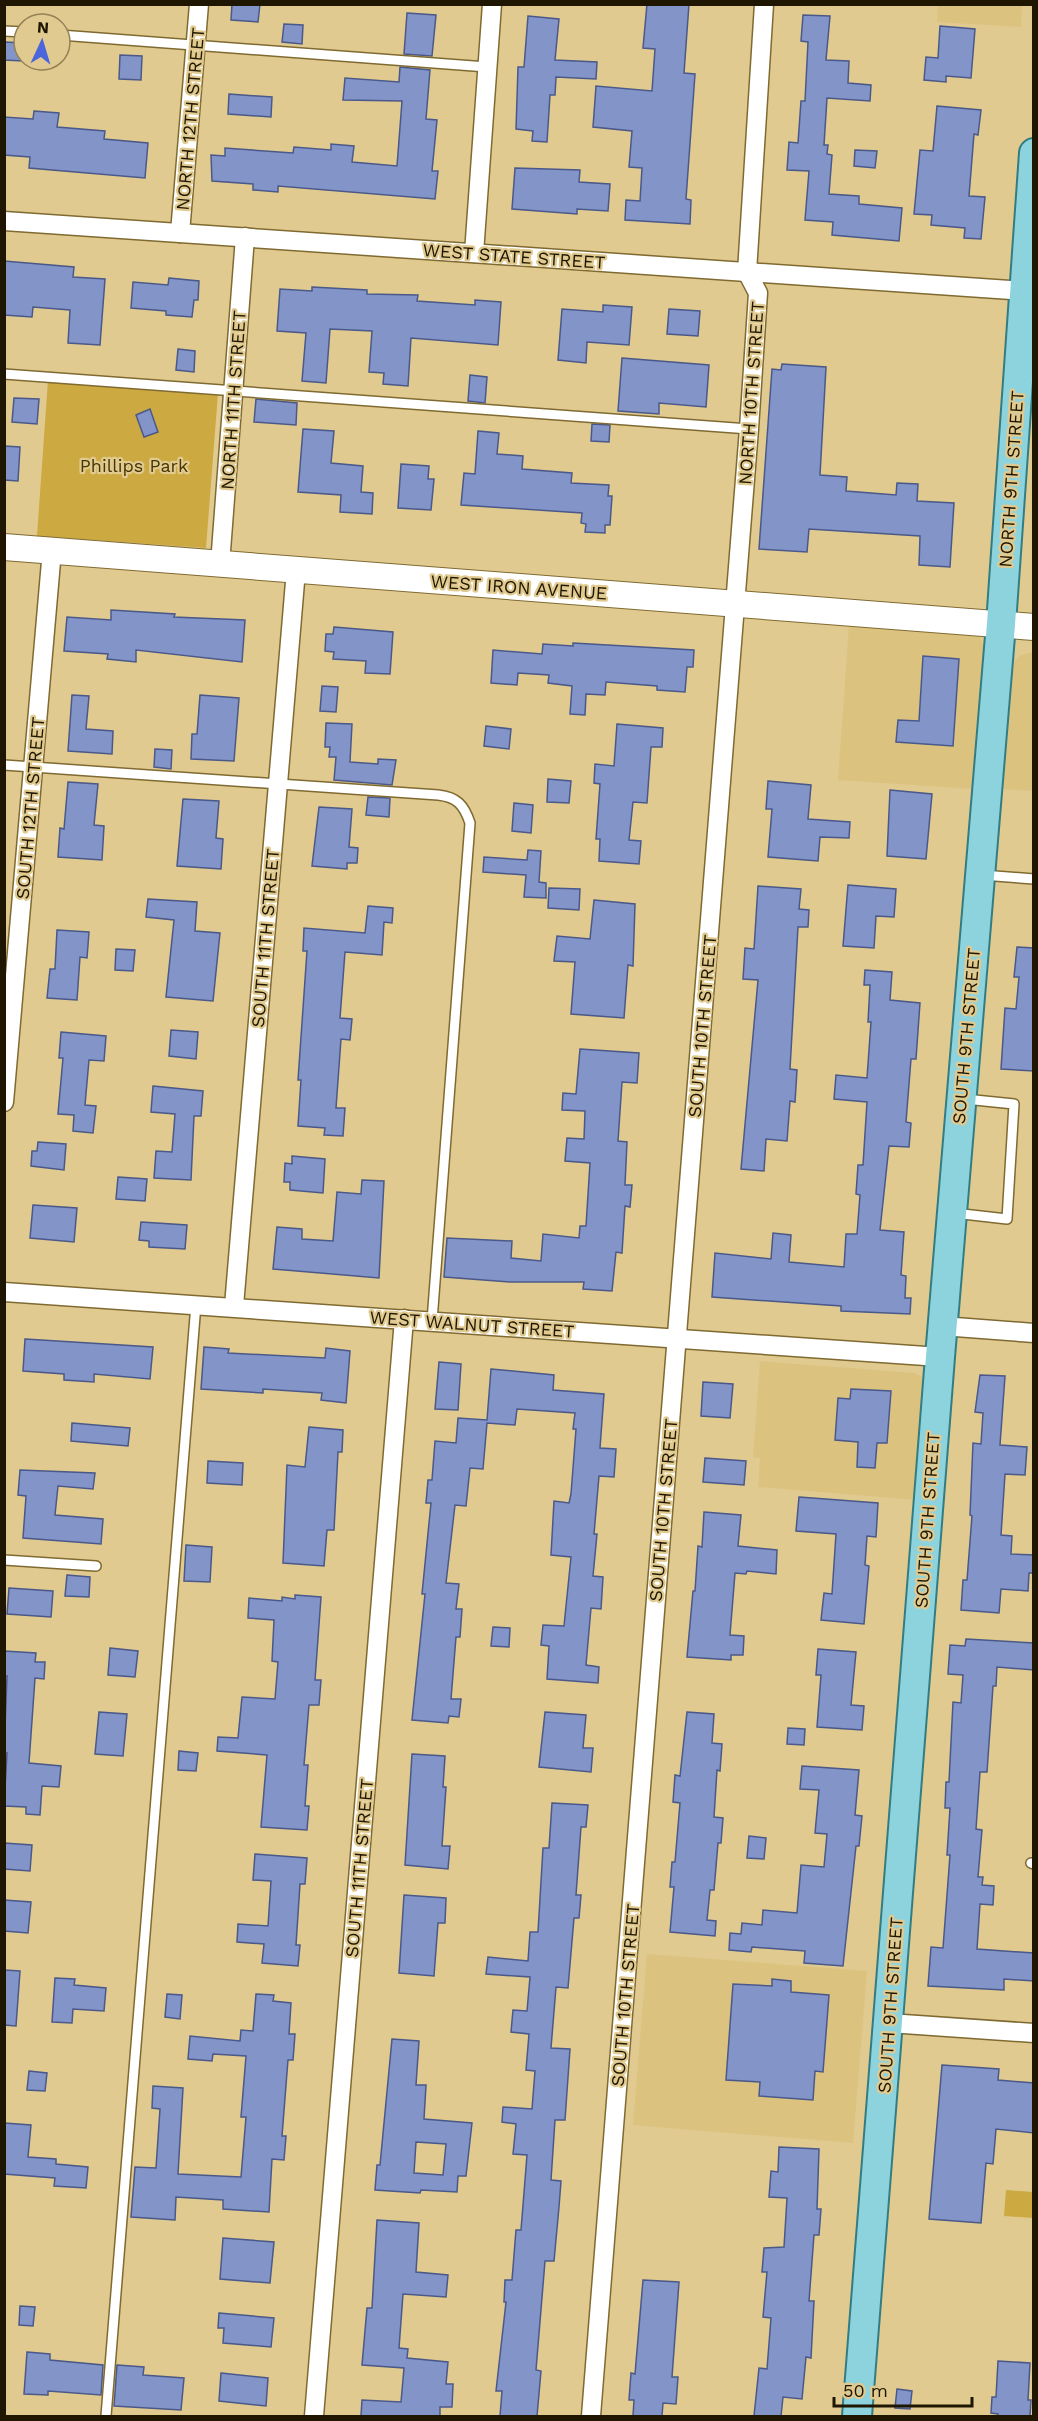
<svg xmlns="http://www.w3.org/2000/svg" width="1038" height="2421" font-family="'Work Sans',sans-serif">
	<style>
		.built { fill: #dbc27f }
		.green { fill: #cda941 }
		.building { fill: #8294c8; stroke: #4a5989; stroke-width: 1.5; fill-rule: evenodd }
		.lines { fill: none; stroke-linecap: round; stroke-linejoin: round }
		.lane-casing { stroke: #7f6a31; stroke-width: 12 }
		.street-casing { stroke: #7f6a31; stroke-width: 21 }
		.secondary-casing { stroke: #7f6a31; stroke-width: 28 }
		.primary-casing { stroke: #337d82; stroke-width: 32 }
		.lane { stroke: #fff; stroke-width: 9 }
		.street { stroke: #fff; stroke-width: 18 }
		.secondary { stroke: #fff; stroke-width: 26 }
		.primary { stroke: #8cd3dd; stroke-width: 28 }
		.labels { text-anchor: middle; dominant-baseline: central; stroke-width: 4.5; stroke-linejoin: round; paint-order: stroke }
		.street-label { font-size: 18px; fill: #1e1601; stroke: #e1ca8f }
		.park-label { font-size: 18px; fill: #463603; stroke: #e1ca8f }
	</style>
	<rect width="100%" height="100%" fill="#e1ca8f"/>
	<!-- built -->
	<g class="built">
		<polygon points="938,5 1022,5 1021,27 937,22"/>
		<polygon points="849,625 970,633 979,636 985,649 975,789 838,780"/>
		<polygon points="1029,653 1034,653 1033,791 1002,789 1014,662 1019,656"/>
		<polygon points="760,1361 914,1373 922,1377 927,1399 919,1500 758,1487 760,1458 753,1457"/>
		<polygon points="647,1954 867,1971 853,2143 633,2125"/>
	</g>
	<!-- green -->
	<g class="green">
		<polygon points="48,380 218,393 206,548 37,536"/>
		<polygon points="1006,2190 1033,2192 1033,2218 1004,2216"/>
	</g>
	<!-- building -->
	<g class="building">
		<polygon points="232,4 260,4 258,22 231,20"/>
		<polygon points="647,4 689,4 684,73 695,74 686,199 691,200 690,224 625,220 626,200 640,201 642,168 629,167 632,131 593,127 596,86 652,91 655,49 643,48"/>
		<polygon points="407,13 436,15 432,56 404,54"/>
		<polygon points="803,15 830,16 826,60 849,61 848,83 871,85 870,101 827,98 824,145 828,145 827,154 832,155 829,194 859,196 859,204 902,208 899,241 832,235 833,222 805,220 809,171 787,170 789,142 798,143 801,101 805,101 808,42 801,41"/>
		<polygon points="528,16 559,19 555,60 597,62 596,79 556,77 555,95 550,95 547,142 532,141 533,131 516,129 518,67 524,67"/>
		<polygon points="284,24 303,25 302,44 282,42"/>
		<polygon points="940,26 975,29 971,78 946,76 946,82 924,80 926,57 938,58"/>
		<polygon points="4,42 24,43 24,61 4,60"/>
		<polygon points="120,55 142,56 141,80 119,79"/>
		<polygon points="400,67 430,70 426,119 437,120 432,171 438,171 435,199 278,186 278,192 253,190 253,184 212,181 211,155 225,156 225,148 293,153 294,147 331,150 331,144 354,146 352,162 397,166 402,101 343,100 345,78 399,82"/>
		<polygon points="229,94 272,97 271,117 228,114"/>
		<polygon points="937,106 981,110 978,135 974,134 969,196 985,197 981,239 964,238 965,228 931,225 932,215 914,214 920,150 933,151"/>
		<polygon points="34,111 59,113 57,127 105,131 104,139 148,143 145,178 29,168 30,157 4,155 4,117 33,119"/>
		<polygon points="855,150 877,151 875,168 854,166"/>
		<polygon points="515,168 580,170 579,182 610,184 608,211 577,209 577,214 512,209"/>
		<polygon points="4,261 74,267 73,277 105,279 100,345 68,343 70,310 33,307 32,317 4,315"/>
		<polygon points="169,278 199,281 198,300 194,300 192,317 166,315 166,311 131,308 133,282 168,285"/>
		<polygon points="312,287 367,290 367,294 418,295 417,301 475,305 475,300 501,302 498,345 411,338 408,386 383,384 384,373 369,372 372,331 330,329 326,383 302,381 306,333 277,331 280,289 312,291"/>
		<polygon points="603,305 632,307 629,345 587,342 586,363 558,360 562,309 603,312"/>
		<polygon points="669,309 700,311 698,336 667,334"/>
		<polygon points="178,349 195,351 194,372 176,370"/>
		<polygon points="622,358 709,365 706,407 659,403 659,414 618,411"/>
		<polygon points="782,364 826,367 820,475 847,477 846,491 896,495 897,483 918,484 917,501 954,503 950,567 919,565 920,536 809,529 807,552 759,549 772,369 781,370"/>
		<polygon points="470,375 487,377 485,403 468,401"/>
		<polygon points="14,398 39,399 37,424 12,422"/>
		<polygon points="256,399 297,403 296,425 254,422"/>
		<polygon points="150,409 158,432 144,437 136,415"/>
		<polygon points="592,424 610,425 609,442 591,441"/>
		<polygon points="303,429 334,431 331,463 363,466 361,492 373,493 372,514 340,512 341,495 298,492"/>
		<polygon points="478,431 499,433 497,454 523,456 522,469 572,473 571,483 609,485 608,496 612,496 610,525 605,525 605,533 585,532 586,524 581,523 582,513 461,505 464,473 475,474"/>
		<polygon points="4,446 20,447 18,481 4,480"/>
		<polygon points="401,464 429,466 428,479 434,479 431,510 398,508"/>
		<polygon points="111,610 175,614 174,617 245,620 242,662 136,650 136,662 107,659 108,654 64,651 67,617 111,620"/>
		<polygon points="334,627 393,632 390,674 365,673 366,661 333,659 334,652 325,651 326,634 333,634"/>
		<polygon points="573,643 694,650 693,667 687,667 685,692 657,690 657,686 606,682 605,695 586,694 585,715 570,714 572,686 548,683 549,675 518,673 517,685 491,683 493,650 542,654 543,644 573,646"/>
		<polygon points="923,656 959,659 953,746 896,742 898,720 919,721"/>
		<polygon points="322,686 338,687 336,712 320,711"/>
		<polygon points="72,695 89,696 86,729 113,731 112,754 68,751"/>
		<polygon points="200,695 239,698 234,761 191,759 192,734 197,734"/>
		<polygon points="326,723 352,724 350,762 378,764 378,759 396,760 392,785 334,780 336,757 329,757 330,747 325,747"/>
		<polygon points="617,724 663,728 662,747 651,747 647,803 633,802 629,840 641,841 639,864 599,861 600,839 596,839 600,784 594,783 595,764 614,766"/>
		<polygon points="486,726 511,729 509,749 484,746"/>
		<polygon points="155,749 172,750 171,769 154,767"/>
		<polygon points="548,779 571,781 569,803 547,802"/>
		<polygon points="768,781 811,785 808,819 850,822 849,838 820,837 818,861 768,857 772,809 766,809"/>
		<polygon points="68,782 98,784 94,825 104,826 102,860 58,857 60,828 64,829"/>
		<polygon points="890,790 932,794 926,859 887,856"/>
		<polygon points="368,797 390,798 389,817 366,815"/>
		<polygon points="183,799 219,801 216,838 223,839 221,869 177,866"/>
		<polygon points="514,803 533,805 531,833 512,831"/>
		<polygon points="319,807 352,809 349,847 358,848 357,863 347,863 347,869 312,866"/>
		<polygon points="528,850 541,851 539,882 546,883 546,898 524,897 526,875 483,872 484,857 527,860"/>
		<polygon points="848,885 896,889 894,917 876,916 874,948 843,946"/>
		<polygon points="758,886 801,889 799,909 809,910 808,927 798,927 790,1069 797,1070 795,1102 790,1101 787,1141 766,1139 764,1171 741,1169 758,980 743,979 745,948 754,949"/>
		<polygon points="549,888 580,889 579,910 548,908"/>
		<polygon points="148,899 197,902 195,931 220,933 213,1001 166,997 174,920 146,917"/>
		<polygon points="594,900 635,904 633,966 628,965 624,1018 571,1014 575,962 554,961 557,936 590,939"/>
		<polygon points="368,906 393,908 392,923 384,922 382,955 345,952 340,1018 352,1019 350,1040 341,1039 336,1108 345,1108 343,1136 324,1135 325,1128 298,1126 301,1080 298,1080 307,951 303,951 304,928 365,933"/>
		<polygon points="57,930 89,932 87,958 80,957 77,1000 47,998 50,969 55,969"/>
		<polygon points="1017,947 1034,948 1034,1071 1001,1069 1005,1008 1016,1009 1019,977 1014,977"/>
		<polygon points="116,949 135,950 133,971 115,970"/>
		<polygon points="865,970 892,972 890,1000 920,1003 916,1059 911,1059 906,1122 911,1123 909,1147 889,1146 880,1230 904,1232 901,1275 906,1276 905,1298 911,1298 910,1314 841,1311 841,1306 712,1297 715,1253 771,1259 773,1233 791,1235 789,1262 844,1267 846,1234 857,1234 860,1195 856,1194 858,1165 863,1165 867,1102 834,1099 836,1075 867,1078 871,1022 868,1022 870,985 864,985"/>
		<polygon points="171,1030 198,1032 196,1059 169,1056"/>
		<polygon points="61,1032 106,1036 104,1061 89,1060 85,1105 96,1106 93,1133 73,1131 74,1115 58,1114 63,1058 59,1058"/>
		<polygon points="580,1049 639,1053 637,1083 622,1082 618,1141 627,1142 625,1185 632,1185 630,1207 625,1206 622,1253 616,1252 612,1291 583,1289 584,1282 510,1282 444,1277 447,1238 512,1241 511,1258 541,1261 543,1234 579,1238 580,1226 586,1226 590,1163 565,1161 567,1138 584,1139 585,1111 562,1110 563,1093 576,1094"/>
		<polygon points="153,1086 203,1091 201,1116 194,1116 191,1180 154,1178 156,1151 172,1152 175,1114 151,1112"/>
		<polygon points="38,1142 66,1144 64,1170 31,1166 32,1151 37,1151"/>
		<polygon points="292,1156 325,1159 323,1193 290,1190 290,1182 284,1182 285,1163 292,1164"/>
		<polygon points="118,1177 147,1179 145,1201 116,1199"/>
		<polygon points="362,1180 384,1181 379,1278 273,1269 277,1227 302,1229 302,1239 333,1241 337,1192 361,1194"/>
		<polygon points="33,1205 77,1208 74,1242 30,1238"/>
		<polygon points="141,1222 187,1225 185,1249 149,1247 149,1241 139,1240"/>
		<polygon points="25,1339 153,1347 150,1379 94,1374 94,1382 64,1380 64,1374 23,1371"/>
		<polygon points="204,1347 229,1349 228,1353 325,1358 326,1348 350,1351 346,1403 321,1400 322,1393 263,1389 263,1393 201,1389"/>
		<polygon points="439,1362 461,1364 458,1410 435,1409"/>
		<polygon points="491,1369 554,1375 553,1390 604,1394 600,1448 616,1449 614,1477 599,1476 594,1534 597,1534 593,1576 603,1577 601,1609 591,1608 586,1665 599,1667 598,1683 547,1679 549,1646 541,1645 543,1625 564,1626 571,1557 551,1555 554,1501 569,1503 571,1494 576,1429 573,1429 575,1413 517,1409 515,1425 487,1423 483,1469 470,1468 466,1506 455,1505 446,1583 459,1584 456,1609 462,1609 460,1637 456,1637 451,1699 461,1699 459,1717 449,1716 448,1723 412,1720 425,1594 422,1594 431,1503 426,1503 428,1480 432,1480 435,1441 456,1443 458,1418 487,1420"/>
		<polygon points="980,1375 1005,1376 1000,1445 1027,1447 1025,1475 1005,1474 1001,1535 1012,1536 1011,1554 1034,1555 1034,1573 1029,1573 1028,1591 1001,1589 999,1613 961,1610 963,1580 967,1580 972,1516 970,1515 973,1443 981,1444 983,1413 975,1412"/>
		<polygon points="703,1382 733,1384 730,1418 701,1416"/>
		<polygon points="851,1389 891,1391 887,1443 877,1443 875,1468 857,1467 858,1442 835,1440 838,1398 850,1399"/>
		<polygon points="72,1423 130,1428 128,1446 71,1441"/>
		<polygon points="309,1427 343,1430 342,1452 338,1452 334,1530 327,1530 324,1566 283,1563 287,1465 305,1467"/>
		<polygon points="705,1458 746,1461 744,1485 703,1482"/>
		<polygon points="208,1461 243,1463 242,1485 207,1483"/>
		<polygon points="20,1470 95,1473 93,1489 58,1486 55,1515 103,1519 101,1544 23,1538 26,1496 18,1495"/>
		<polygon points="799,1497 878,1503 876,1537 867,1536 865,1565 869,1566 864,1624 821,1620 824,1593 832,1594 836,1534 796,1531"/>
		<polygon points="704,1512 741,1515 738,1546 777,1550 776,1574 747,1571 746,1574 735,1573 730,1635 744,1636 743,1655 731,1655 731,1660 687,1657 693,1591 695,1591 698,1546 702,1547"/>
		<polygon points="186,1545 212,1547 210,1582 184,1581"/>
		<polygon points="67,1575 90,1577 89,1597 65,1596"/>
		<polygon points="9,1588 53,1591 51,1617 7,1614"/>
		<polygon points="295,1595 321,1597 315,1680 321,1680 319,1705 309,1705 304,1765 308,1765 305,1806 309,1806 307,1830 261,1827 267,1755 217,1751 218,1737 238,1738 242,1697 275,1699 278,1662 272,1661 274,1620 248,1618 249,1598 282,1601 282,1597 295,1599"/>
		<polygon points="493,1627 510,1628 509,1647 491,1646"/>
		<polygon points="966,1639 1034,1643 1034,1670 997,1667 996,1686 993,1686 987,1772 980,1772 976,1829 982,1830 978,1877 983,1877 982,1885 994,1886 993,1905 980,1904 977,1949 1034,1953 1034,1981 1004,1979 1004,1990 928,1986 931,1947 943,1948 950,1855 947,1855 950,1808 945,1808 946,1782 949,1782 953,1702 961,1703 963,1675 948,1674 950,1645 965,1646"/>
		<polygon points="110,1648 138,1651 135,1677 108,1675"/>
		<polygon points="818,1649 856,1652 851,1705 864,1706 862,1730 817,1727 821,1675 816,1675"/>
		<polygon points="4,1651 36,1653 35,1662 45,1662 44,1679 35,1678 29,1763 61,1766 59,1787 42,1786 40,1815 26,1814 26,1807 4,1806 7,1753 4,1753 7,1676 4,1676"/>
		<polygon points="99,1712 127,1714 123,1756 95,1754"/>
		<polygon points="545,1712 586,1715 583,1748 593,1748 591,1772 539,1767"/>
		<polygon points="687,1712 714,1714 712,1743 722,1744 720,1771 717,1770 714,1817 723,1818 721,1843 718,1843 714,1890 710,1890 707,1920 716,1921 715,1936 670,1932 674,1887 670,1887 672,1862 675,1862 680,1803 673,1802 675,1775 680,1776"/>
		<polygon points="788,1728 805,1729 804,1745 787,1744"/>
		<polygon points="179,1751 198,1753 196,1771 178,1770"/>
		<polygon points="412,1754 445,1756 443,1787 446,1787 442,1846 450,1846 448,1869 405,1865"/>
		<polygon points="802,1766 859,1770 855,1815 862,1816 859,1846 856,1846 843,1966 804,1963 805,1951 752,1947 751,1952 729,1950 730,1933 741,1934 742,1923 762,1925 763,1910 797,1913 801,1865 824,1867 827,1834 815,1833 819,1790 800,1789"/>
		<polygon points="552,1803 588,1805 586,1827 581,1827 576,1895 581,1895 579,1918 574,1918 568,1988 556,1987 551,2048 570,2049 565,2120 555,2120 551,2180 561,2181 559,2207 554,2261 545,2261 536,2370 541,2371 537,2416 500,2416 502,2391 496,2391 506,2302 504,2302 505,2280 512,2280 516,2230 521,2230 527,2155 513,2154 516,2124 502,2122 503,2107 532,2109 535,2071 526,2070 529,2034 511,2032 513,2010 527,2011 530,1977 486,1974 488,1957 528,1961 530,1932 538,1932 543,1848 549,1848"/>
		<polygon points="749,1836 766,1838 764,1859 747,1858"/>
		<polygon points="4,1843 32,1845 30,1871 4,1869"/>
		<polygon points="255,1854 307,1858 305,1884 300,1884 296,1945 300,1945 298,1966 262,1963 264,1944 237,1942 238,1924 268,1926 271,1881 253,1880"/>
		<polygon points="404,1895 446,1898 445,1923 438,1923 434,1976 399,1973"/>
		<polygon points="4,1900 31,1902 28,1933 4,1931"/>
		<polygon points="4,1970 20,1971 16,2026 4,2025"/>
		<polygon points="55,1978 75,1979 74,1985 106,1988 104,2011 73,2009 72,2023 52,2022"/>
		<polygon points="772,1979 791,1981 791,1992 829,1995 823,2072 815,2071 813,2100 759,2096 760,2082 726,2080 733,1984 772,1986"/>
		<polygon points="167,1994 182,1995 180,2019 165,2017"/>
		<polygon points="256,1994 274,1995 273,2001 291,2003 289,2034 295,2034 293,2060 288,2060 282,2136 286,2136 284,2160 272,2159 269,2212 223,2209 223,2200 176,2197 175,2220 131,2217 135,2167 156,2168 160,2109 152,2108 153,2086 183,2088 178,2174 241,2177 246,2117 241,2117 246,2056 213,2054 212,2061 188,2059 190,2036 240,2041 241,2030 253,2031"/>
		<path d="M 392,2039 L 419,2041 L 416,2085 L 426,2085 L 424,2119 L 472,2123 L 466,2176 L 458,2176 L 457,2192 L 421,2190 L 420,2193 L 375,2190 L 377,2165 L 380,2165 ZM 416,2142 L 446,2144 L 443,2175 L 414,2173 Z"/>
		<polygon points="942,2065 999,2069 998,2080 1034,2083 1034,2133 996,2129 993,2164 986,2163 981,2223 929,2219"/>
		<polygon points="29,2071 47,2073 45,2091 27,2090"/>
		<polygon points="4,2123 31,2125 28,2157 56,2159 56,2164 88,2167 86,2188 54,2186 55,2178 4,2174"/>
		<polygon points="779,2147 819,2149 817,2209 821,2209 819,2235 814,2235 809,2301 814,2301 811,2358 806,2357 802,2399 783,2397 781,2416 754,2416 759,2368 767,2369 771,2318 763,2317 767,2272 762,2272 764,2248 784,2247 787,2198 769,2197 771,2171 778,2172"/>
		<polygon points="377,2220 419,2223 416,2272 448,2275 446,2297 403,2294 399,2348 408,2349 407,2358 448,2362 446,2384 453,2384 452,2407 440,2407 440,2416 361,2416 362,2400 401,2402 404,2368 362,2365 367,2308 372,2308"/>
		<polygon points="223,2238 274,2242 270,2283 220,2279"/>
		<polygon points="643,2280 679,2282 672,2377 678,2377 676,2404 663,2403 662,2416 633,2416 634,2400 629,2400 631,2373 635,2374"/>
		<polygon points="20,2306 35,2307 33,2326 19,2325"/>
		<polygon points="219,2313 274,2318 271,2347 223,2343 224,2328 218,2328"/>
		<polygon points="27,2352 50,2354 50,2360 103,2365 101,2395 48,2391 48,2395 24,2394"/>
		<polygon points="998,2361 1030,2363 1028,2400 1031,2400 1030,2416 998,2416 998,2414 991,2413 992,2397 996,2397"/>
		<polygon points="117,2365 144,2367 143,2375 184,2378 181,2410 114,2406"/>
		<polygon points="221,2373 268,2378 266,2406 219,2401"/>
		<polygon points="897,2389 912,2391 910,2409 895,2408"/>
	</g>
	<g class="lines">
		<defs>
			<g id="lane">
				<polyline points="4,31 24,32"/>
				<polyline points="60,35 487,67"/>
				<polyline points="4,374 749,429"/>
				<path d="M 4,765 L 438,795 C 457,797 464,805 470,823 L 432,1321"/>
				<polyline points="982,875 1034,879"/>
				<polyline points="954,1213 1007,1219 1014,1104 965,1099"/>
				<polyline points="4,1560 96,1566"/>
				<polyline points="1031,1863 1034,1864"/>
				<polyline points="106,2416 196,1304"/>
			</g>
			<g id="street">
				<polyline points="4,221 1024,291"/>
				<polyline points="180,233 199,4"/>
				<polyline points="474,253 492,4"/>
				<polyline points="220,564 245,237"/>
				<polyline points="4,1102 52,550"/>
				<polyline points="4,1292 940,1357"/>
				<polyline points="234,1306 296,570"/>
				<polyline points="942,1326 1034,1333"/>
				<polyline points="889,2023 1034,2033"/>
				<polyline points="314,2416 404,1319"/>
				<polyline points="591,2416 749,429 758,293 747,272 764,4"/>
			</g>
			<polyline id="secondary" points="4,547 1034,627"/>
			<polyline id="primary" points="857,2416 940,1357 1001,624 1034,153"/>
		</defs>
		<!-- lane casing -->
		<use href="#lane" class="lane-casing"/>
		<!-- street casing -->
		<use href="#street" class="street-casing"/>
		<!-- secondary casing -->
		<use href="#secondary" class="secondary-casing"/>
		<!-- primary casing -->
		<use href="#primary" class="primary-casing"/>
		<!-- lane -->
		<use href="#lane" class="lane"/>
		<!-- street -->
		<use href="#street" class="street"/>
		<!-- secondary -->
		<use href="#secondary" class="secondary"/>
		<!-- primary -->
		<use href="#primary" class="primary"/>
	</g>
	<g class="labels">
		<!-- street labels -->
		<g class="street-label">
			<text transform="translate(190 119) rotate(-85)">NORTH 12TH STREET</text>
			<text transform="translate(514 256) rotate(4)">WEST STATE STREET</text>
			<text transform="translate(751 393) rotate(-86)">NORTH 10TH STREET</text>
			<text transform="translate(233 400) rotate(-86)">NORTH 11TH STREET</text>
			<text transform="translate(1011 479) rotate(-86)">NORTH 9TH STREET</text>
			<text transform="translate(519 587) rotate(4)">WEST IRON AVENUE</text>
			<text transform="translate(30 808) rotate(-85)">SOUTH 12TH STREET</text>
			<text transform="translate(265 938) rotate(-85)">SOUTH 11TH STREET</text>
			<text transform="translate(702 1026) rotate(-85)">SOUTH 10TH STREET</text>
			<text transform="translate(966 1036) rotate(-85)">SOUTH 9TH STREET</text>
			<text transform="translate(472 1324) rotate(4)">WEST WALNUT STREET</text>
			<text transform="translate(663 1510) rotate(-85)">SOUTH 10TH STREET</text>
			<text transform="translate(927 1520) rotate(-86)">SOUTH 9TH STREET</text>
			<text transform="translate(359 1868) rotate(-85)">SOUTH 11TH STREET</text>
			<text transform="translate(625 1995) rotate(-85)">SOUTH 10TH STREET</text>
			<text transform="translate(890 2005) rotate(-86)">SOUTH 9TH STREET</text>
		</g>
		<!-- park labels -->
		<g class="park-label">
			<text x="134" y="465">Phillips Park</text>
		</g>
	</g>
	<!-- border -->
	<rect width="1038" height="2421" fill="none" stroke="#1e1601" stroke-width="12"/>
	<!-- north arrow -->
	<g transform="translate(42 42) rotate(4)"><circle r="28" fill="#e1ca8f" stroke="#938256" stroke-width="1.5"/>
	<path d="M0-4.5L10 22L0 15L-10 22Z" fill="#4b66da"/>
	<text y="-9" font-size="16" font-weight="bold" text-anchor="middle" fill="#1e1601">N</text>
	</g>
	<!-- scale -->
	<path d="M834 2397v9h138v-9" fill="none" stroke="#1e1601" stroke-width="3"/>
	<text x="843" y="2397" font-size="18" fill="#1e1601" stroke="#e1ca8f" stroke-width="4.5" paint-order="stroke">50 m</text>
</svg>
